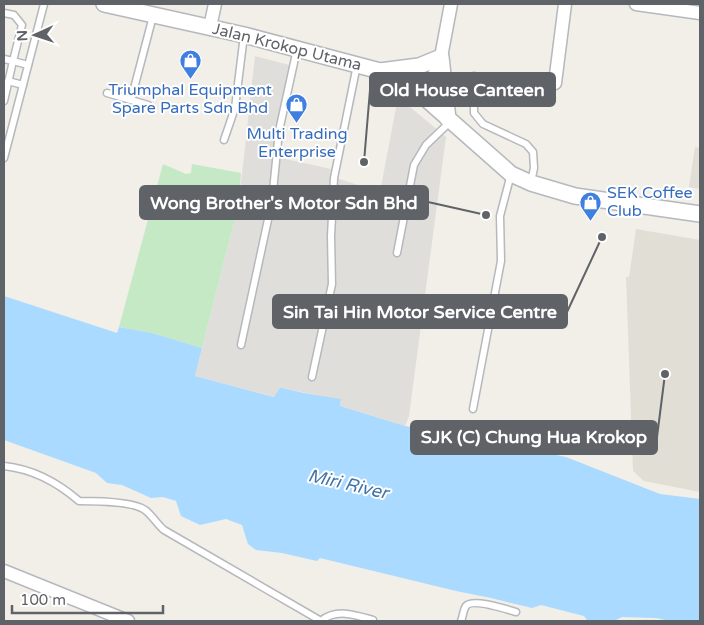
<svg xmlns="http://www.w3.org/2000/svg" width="704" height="625" font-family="'Varela Round',sans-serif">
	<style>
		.industrial { fill: #e0deda }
		.education { fill: #e1ded6 }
		.green { fill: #c5e8c5 }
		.water { fill: #aadaff }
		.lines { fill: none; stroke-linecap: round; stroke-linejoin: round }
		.service-casing { stroke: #b5b8bc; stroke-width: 9 }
		.minor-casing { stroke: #b5b8bc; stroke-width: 15 }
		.tertiary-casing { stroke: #b5b8bc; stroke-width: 18 }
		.service { stroke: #fff; stroke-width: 6 }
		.minor { stroke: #fff; stroke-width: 12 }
		.tertiary { stroke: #fff; stroke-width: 15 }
		.labels { text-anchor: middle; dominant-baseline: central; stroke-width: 4; stroke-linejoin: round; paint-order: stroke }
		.street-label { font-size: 16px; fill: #5f6368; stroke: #fff }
		.shop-label { font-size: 16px; fill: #366cbe; stroke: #fff }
		.water-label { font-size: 18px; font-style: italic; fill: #4174aa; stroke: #fff }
		.leader { fill: none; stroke: #5f6368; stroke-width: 2 }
		.callout-dot { fill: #5f6368; stroke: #fff; stroke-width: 2 }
		.callout { fill: #5f6368; stroke: #5f6368; stroke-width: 2 }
		.callout-label { font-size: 18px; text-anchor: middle; font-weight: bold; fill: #fff }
	</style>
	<rect width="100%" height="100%" fill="#f1efe8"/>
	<!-- industrial -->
	<polygon class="industrial" points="255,56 297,67 277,157 331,169 330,176 380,192 398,97 446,137 409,416 405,426 340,406 341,400 282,388 280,388 275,397 195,376 239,202"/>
	<!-- education -->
	<g class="education">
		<polygon points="695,147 700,148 700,189 689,187"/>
		<polygon points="636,229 700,240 700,492 644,481 633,471 626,277 629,277"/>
	</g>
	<!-- green -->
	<polygon class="green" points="163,164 186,174 191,173 192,164 241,173 239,202 202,348 152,333 119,327"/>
	<!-- water -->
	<polygon class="water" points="4,296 117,333 119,327 152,333 202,348 195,376 274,397 280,388 282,388 304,393 341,399 340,406 405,426 566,457 660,494 700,499 700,621 670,621 656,618 622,617 614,621 593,621 587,620 584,616 541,605 532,608 491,598 456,591 320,558 317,561 282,553 256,550 248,544 242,525 226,519 200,525 181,516 176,501 163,497 151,498 122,485 107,483 96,473 4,440"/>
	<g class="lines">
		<defs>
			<g id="service">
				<polyline points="4,13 14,15 22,25 13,61 28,65"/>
				<polyline points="4,59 13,61 4,101"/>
				<polyline points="474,76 474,113 483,124 526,144 533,152 534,168 531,182"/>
				<polyline points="8,81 23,85"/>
				<polyline points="107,93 148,105"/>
				<polyline points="131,100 153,16"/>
				<polyline points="224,140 235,108 244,35"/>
				<polyline points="4,158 44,4"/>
				<polyline points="397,253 414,165 426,145 451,121"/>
				<polyline points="241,345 272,201 279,131 297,49"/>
				<polyline points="312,377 332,284 331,236 334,178 357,65"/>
				<polyline points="473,409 501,261 500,216 511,174"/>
				<path d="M 4,466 C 33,469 57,482 79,501 C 94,501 133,501 145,510 C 152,515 157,524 164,530 L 321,621"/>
				<path d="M 321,621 C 336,608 356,615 373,620"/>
				<path d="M 461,621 C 463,617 463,610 466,606 C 472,598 506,609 516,612"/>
			</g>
			<g id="minor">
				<polyline points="636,4 700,13"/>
				<polyline points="210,27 215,4"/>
				<polyline points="555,83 565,4"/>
				<polyline points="425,98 441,57 451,4"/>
				<polyline points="4,571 128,621"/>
			</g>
			<g id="tertiary">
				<polyline points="104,4 244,35 380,71 425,98 511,174 531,183 575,196 700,214"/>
				<polyline points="380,71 419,66 441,57 448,119"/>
			</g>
		</defs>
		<!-- service casing -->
		<use href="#service" class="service-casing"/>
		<!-- minor casing -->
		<use href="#minor" class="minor-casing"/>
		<!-- tertiary casing -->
		<use href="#tertiary" class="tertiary-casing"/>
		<!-- service -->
		<use href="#service" class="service"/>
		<!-- minor -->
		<use href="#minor" class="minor"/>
		<!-- tertiary -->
		<use href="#tertiary" class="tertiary"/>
	</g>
	<!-- icons -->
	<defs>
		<symbol id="shop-pin" viewBox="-11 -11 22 30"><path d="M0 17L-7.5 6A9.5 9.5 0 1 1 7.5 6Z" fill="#3f7fe0" stroke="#fff"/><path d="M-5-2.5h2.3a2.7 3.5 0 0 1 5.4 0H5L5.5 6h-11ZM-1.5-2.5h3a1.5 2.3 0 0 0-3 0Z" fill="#fff"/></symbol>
	</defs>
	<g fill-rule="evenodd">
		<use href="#shop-pin" x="178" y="48" width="25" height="34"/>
		<use href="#shop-pin" x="284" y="92" width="25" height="34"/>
		<use href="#shop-pin" x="578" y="190" width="25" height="34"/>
	</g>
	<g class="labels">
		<!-- street labels -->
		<g class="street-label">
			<text transform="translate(287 47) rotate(14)">Jalan Krokop Utama</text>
		</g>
		<!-- shop labels -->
		<g class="shop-label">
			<text x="190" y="90">Triumphal Equipment<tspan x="190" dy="18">Spare Parts Sdn Bhd</tspan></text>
			<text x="297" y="134">Multi Trading<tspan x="297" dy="18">Enterprise</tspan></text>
			<text x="607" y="193" text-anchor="start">SEK Coffee<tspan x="607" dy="18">Club</tspan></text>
		</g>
		<!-- water labels -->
		<g class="water-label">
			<text transform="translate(348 484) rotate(13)">Miri River</text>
		</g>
	</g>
	<!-- callouts -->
	<path class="leader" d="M364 162L370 90M486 215L428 202M602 237L567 312M665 374L657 437"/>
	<g class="callout-dot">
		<circle cx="364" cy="162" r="5"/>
		<circle cx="486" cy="215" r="5"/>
		<circle cx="602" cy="237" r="5"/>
		<circle cx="665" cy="374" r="5"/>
	</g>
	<g class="callout">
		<rect x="370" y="73" width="185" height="33" rx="5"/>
		<rect x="140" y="186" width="288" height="33" rx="5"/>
		<rect x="273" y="295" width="294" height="33" rx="5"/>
		<rect x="411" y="421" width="246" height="33" rx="5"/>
	</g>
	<g class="callout-label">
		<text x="462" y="96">Old House Canteen</text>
		<text x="284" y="209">Wong Brother's Motor Sdn Bhd</text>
		<text x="420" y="318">Sin Tai Hin Motor Service Centre</text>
		<text x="534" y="443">SJK (C) Chung Hua Krokop</text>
	</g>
	<!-- border -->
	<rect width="704" height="625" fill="none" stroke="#5f6368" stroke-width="10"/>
	<!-- north arrow -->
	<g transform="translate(35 35) rotate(267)" stroke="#ffffff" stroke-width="4" paint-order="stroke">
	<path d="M0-4L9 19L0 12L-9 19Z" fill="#5f6368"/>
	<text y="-8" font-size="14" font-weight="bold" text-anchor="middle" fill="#5f6368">N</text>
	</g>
	<!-- scale -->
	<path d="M12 605v8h151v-8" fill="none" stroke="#5f6368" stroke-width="2.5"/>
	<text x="20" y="605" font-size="15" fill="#5f6368" stroke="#ffffff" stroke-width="4" paint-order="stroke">100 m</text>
</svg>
